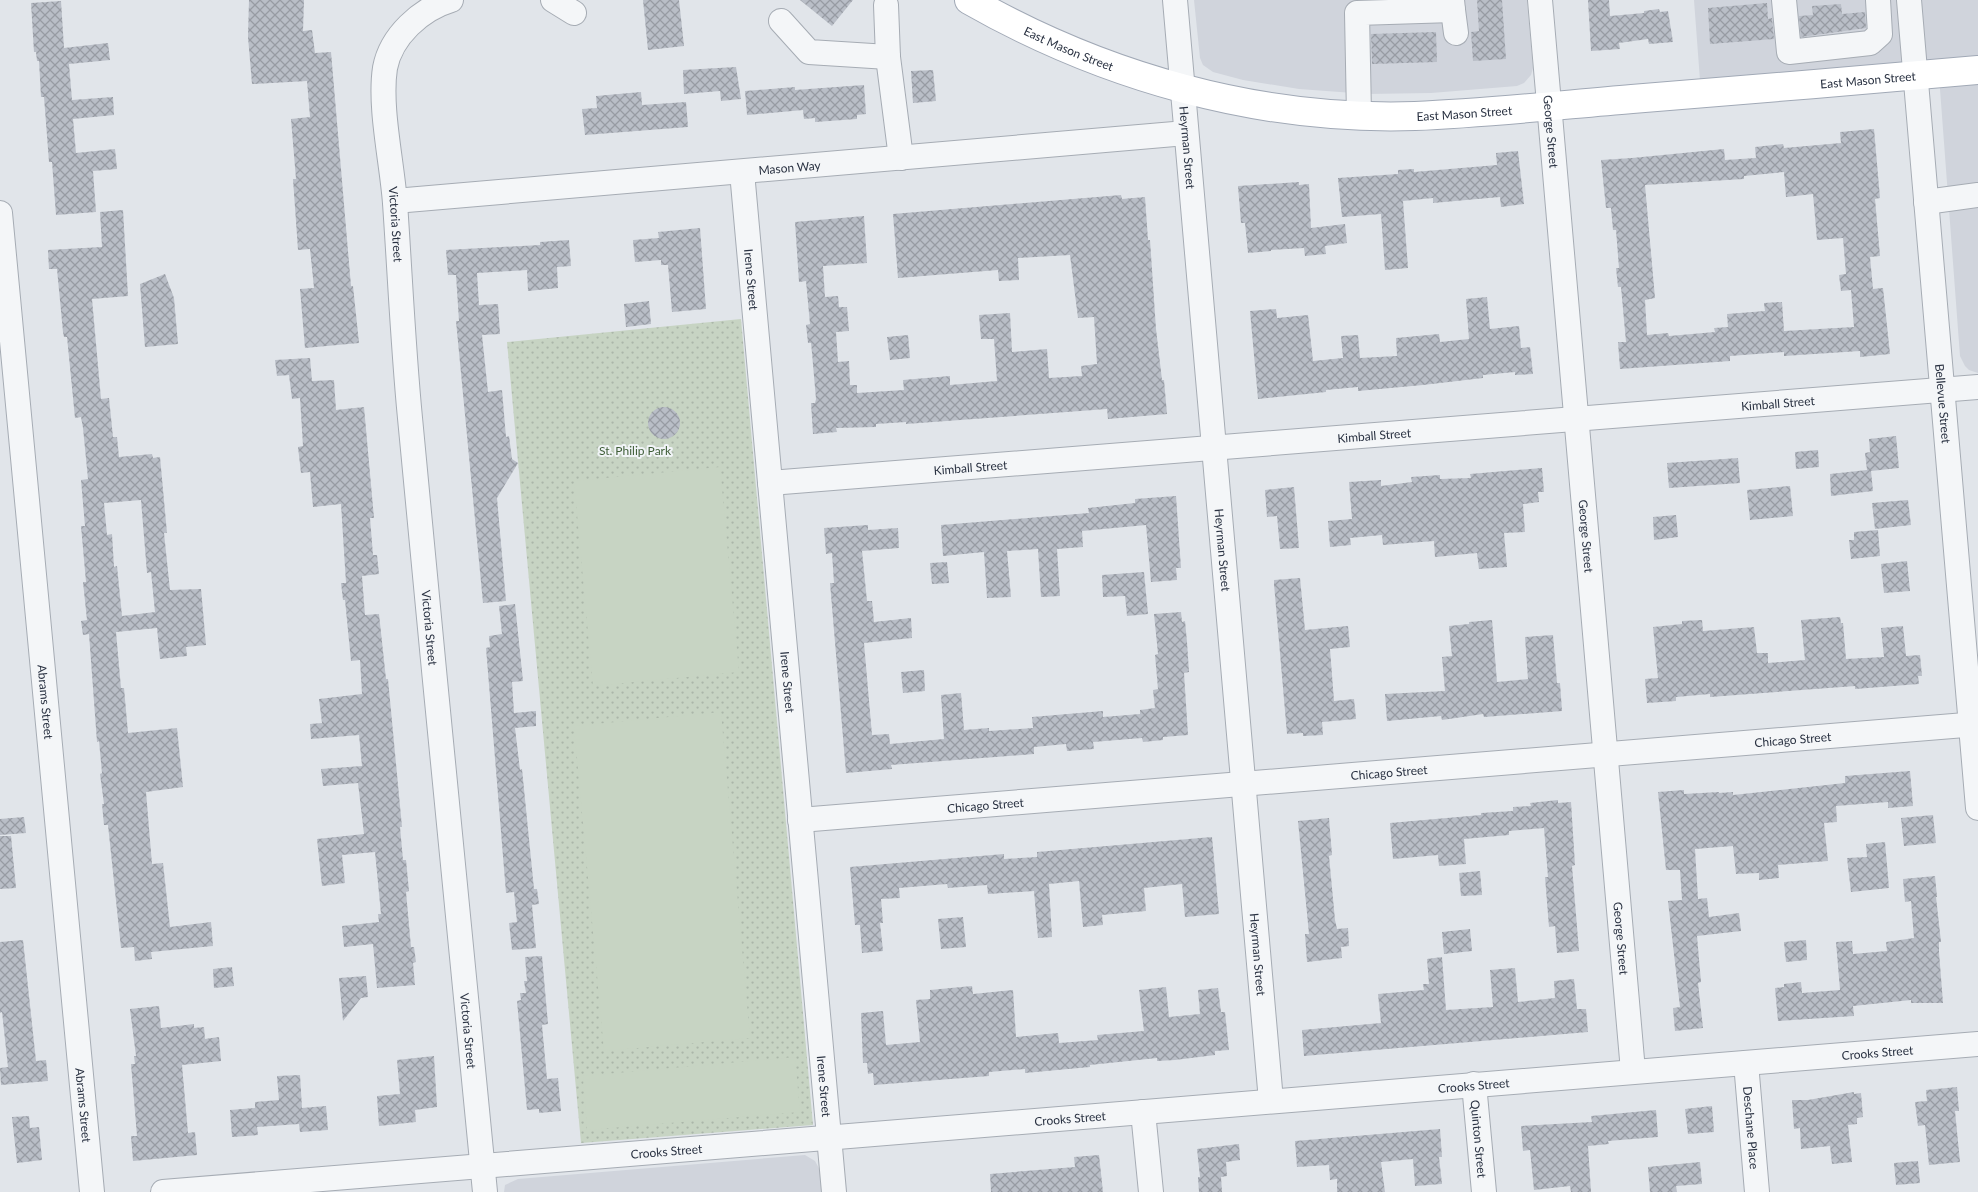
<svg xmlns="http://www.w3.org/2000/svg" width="1978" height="1192" font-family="Lato,sans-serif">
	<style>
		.built { fill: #d0d4dc }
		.grass { fill: url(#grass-dots) }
		.garden { fill: #c7d4c3 }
		.building { fill: url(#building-cross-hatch); fill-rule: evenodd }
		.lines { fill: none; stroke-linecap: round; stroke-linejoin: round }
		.minor-casing { stroke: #a6acb4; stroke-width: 26 }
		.major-casing { stroke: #a1a9b6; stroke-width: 30 }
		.minor { stroke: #f4f6f8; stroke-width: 24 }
		.major { stroke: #fff; stroke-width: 28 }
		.labels { text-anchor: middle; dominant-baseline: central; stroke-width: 4; stroke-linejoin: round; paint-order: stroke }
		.street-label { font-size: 12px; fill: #2a3242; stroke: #f1f4f7 }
		.park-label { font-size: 12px; fill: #3e5d37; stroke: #f1f4f7 }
	</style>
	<defs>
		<pattern id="grass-dots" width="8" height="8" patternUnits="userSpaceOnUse" patternTransform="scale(1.25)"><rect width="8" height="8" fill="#c7d4c3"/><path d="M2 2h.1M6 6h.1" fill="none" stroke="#abb6a9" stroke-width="1.8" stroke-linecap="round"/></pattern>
		<pattern id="building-cross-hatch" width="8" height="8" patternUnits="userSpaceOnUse" patternTransform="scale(1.25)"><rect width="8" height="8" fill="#b9bec7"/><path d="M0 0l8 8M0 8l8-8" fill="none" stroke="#979ba3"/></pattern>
	</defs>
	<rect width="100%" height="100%" fill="#e1e5ea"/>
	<!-- built -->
	<g class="built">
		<polygon points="1194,0 1527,0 1533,68 1531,75 1524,83 1517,86 1431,93 1367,94 1299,89 1243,80 1213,72 1203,65 1200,58"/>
		<polygon points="1694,0 1978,0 1978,373 1969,370 1965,366 1960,356 1939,76 1701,94"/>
		<polygon points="805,1155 815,1161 822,1174 824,1192 504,1192 505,1185 518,1179"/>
	</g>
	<!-- grass -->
	<polygon class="grass" points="741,319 813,1125 581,1143 507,342"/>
	<!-- garden -->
	<g class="garden">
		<polygon points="720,467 739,672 593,686 574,481"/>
		<polygon points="721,712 750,1038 604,1051 574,726"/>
		<polygon points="795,1057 800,1112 587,1130 583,1076"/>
	</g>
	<!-- building -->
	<g class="building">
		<polygon points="249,0 304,0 303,31 312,30 315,53 331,52 351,286 353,286 359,343 305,348 300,289 314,288 310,249 298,250 293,179 296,179 291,119 310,117 307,81 252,84 248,37"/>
		<polygon points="643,0 679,0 684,46 648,50"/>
		<polygon points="800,0 853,0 832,26"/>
		<polygon points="1477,0 1502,0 1506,59 1473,61 1471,32 1479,31"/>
		<polygon points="1588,0 1609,0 1610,16 1644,13 1644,11 1659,9 1660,12 1668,11 1673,42 1649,44 1648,39 1619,43 1620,49 1591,51"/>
		<polygon points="61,1 64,48 108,43 110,60 69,64 72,100 113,97 114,115 73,119 76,153 115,149 117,169 93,171 96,212 56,215 52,162 49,162 44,97 41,97 39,61 37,61 36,52 34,52 31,3"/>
		<polygon points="1767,3 1768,19 1772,18 1774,39 1710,44 1708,8"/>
		<polygon points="1841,4 1842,14 1865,12 1866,28 1801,37 1799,16 1813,15 1812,6"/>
		<polygon points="1436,32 1437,62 1372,64 1371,34"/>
		<polygon points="736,67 741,99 721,101 720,91 684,94 683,70"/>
		<polygon points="933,70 936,101 913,103 911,71"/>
		<polygon points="864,85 866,114 857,115 857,119 815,122 815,118 804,119 803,110 747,115 745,91 795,87 795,90"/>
		<polygon points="641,92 642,105 686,102 688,127 585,135 582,109 597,108 596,96"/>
		<path d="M 1874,129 L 1880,198 L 1875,199 L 1880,256 L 1870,257 L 1873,289 L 1883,288 L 1890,354 L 1860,357 L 1860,351 L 1784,356 L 1784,352 L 1730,356 L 1730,361 L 1620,369 L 1618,342 L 1626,342 L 1621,287 L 1618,287 L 1616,268 L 1619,268 L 1616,230 L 1613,230 L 1611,208 L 1606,208 L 1601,160 L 1632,158 L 1724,149 L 1725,160 L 1756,158 L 1755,147 L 1783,144 L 1784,148 L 1841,143 L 1840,132 ZM 1784,172 L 1786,197 L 1813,194 L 1817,240 L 1843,238 L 1846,274 L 1839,275 L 1841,291 L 1851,290 L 1854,327 L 1784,331 L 1782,302 L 1764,303 L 1765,311 L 1727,314 L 1728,327 L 1714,328 L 1715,332 L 1669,336 L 1668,333 L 1647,335 L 1645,300 L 1655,298 L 1645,185 L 1744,179 L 1744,176 Z"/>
		<polygon points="1518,151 1524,204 1501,207 1500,197 1433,203 1433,198 1403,201 1408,268 1385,270 1381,214 1342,217 1338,178 1398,174 1398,170 1414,169 1414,172 1497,165 1496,153"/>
		<polygon points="1299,182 1299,185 1309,184 1311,228 1345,224 1347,243 1325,246 1326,254 1305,256 1304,248 1271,250 1271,251 1248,253 1245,223 1241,223 1238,186"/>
		<polygon points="1121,195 1122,199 1145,197 1148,240 1150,240 1156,329 1162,380 1164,380 1167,414 1108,419 1107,409 906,424 906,422 876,424 876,427 836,428 837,432 813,434 811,403 815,403 816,399 812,353 811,343 808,343 806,325 810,324 806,281 799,282 795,222 864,216 867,263 823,266 825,297 838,296 839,307 847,307 849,331 836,332 838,362 849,361 850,385 857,385 857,393 904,390 903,380 950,376 950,385 997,381 994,339 981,339 979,315 1010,313 1012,352 1047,349 1049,378 1082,376 1081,366 1097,364 1094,317 1078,318 1070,255 1018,258 1019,280 999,281 998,270 898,278 893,214"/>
		<path d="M 123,210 L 128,296 L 92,299 L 101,399 L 109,398 L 113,437 L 117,437 L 119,457 L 152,454 L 153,458 L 160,457 L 167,533 L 164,533 L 170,590 L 201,589 L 206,645 L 186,647 L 187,656 L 160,659 L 157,628 L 116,632 L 121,688 L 124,688 L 128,733 L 177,728 L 183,787 L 146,792 L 152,864 L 163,863 L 170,927 L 211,922 L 213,946 L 151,952 L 152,959 L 135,961 L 134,947 L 121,948 L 108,825 L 104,825 L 102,804 L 104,804 L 100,774 L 102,773 L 99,741 L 97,742 L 89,634 L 83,635 L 81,621 L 87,620 L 83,582 L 86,582 L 81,526 L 85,526 L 81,480 L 88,479 L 83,428 L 81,417 L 75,418 L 67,337 L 64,337 L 63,332 L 57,269 L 49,269 L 48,250 L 102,247 L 100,212 ZM 141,500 L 147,573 L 151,572 L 155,612 L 122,616 L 117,566 L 114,567 L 112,534 L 107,535 L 104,503 Z"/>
		<polygon points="700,228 706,309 672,312 668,265 661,265 661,260 635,262 633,240 659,238 658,232"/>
		<polygon points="569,240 571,266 557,267 558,288 528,291 527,270 477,273 479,305 498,304 500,334 482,335 488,392 502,390 506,437 509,436 512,459 518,463 497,498 506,601 483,603 456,321 459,321 456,275 448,275 446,250 540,245 540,242"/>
		<polygon points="165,274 174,298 178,344 145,347 140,284"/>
		<polygon points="1487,297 1490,329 1519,326 1521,348 1530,347 1533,374 1515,375 1515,372 1483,375 1483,378 1423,385 1358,391 1358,387 1326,390 1326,392 1258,399 1250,311 1276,309 1277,318 1308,315 1313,361 1343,358 1341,336 1358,335 1360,358 1397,356 1396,338 1439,334 1440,342 1469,339 1466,299"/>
		<polygon points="649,301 651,324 626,327 624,304"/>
		<polygon points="908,335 910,358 890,360 887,337"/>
		<polygon points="310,358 312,381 334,380 336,410 364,407 374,518 370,518 373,555 377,555 379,574 362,576 365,615 379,614 386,679 388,679 402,827 400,827 403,860 406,860 409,891 406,892 411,947 414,947 416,962 413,963 415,985 377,988 373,944 344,947 342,926 379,922 378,914 381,914 375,852 342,855 345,883 322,886 317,839 364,834 358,783 323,786 321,769 362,766 359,735 311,739 310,724 322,723 319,699 362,694 360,660 351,661 345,600 343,600 341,583 346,583 341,504 313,507 310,472 301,473 298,447 303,446 300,398 292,399 289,375 277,376 275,360"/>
		<circle cx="664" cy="423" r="16"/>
		<polygon points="1896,436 1899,468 1871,471 1873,491 1831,496 1830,474 1867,470 1865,453 1870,452 1869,439"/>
		<polygon points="1818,450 1819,467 1796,469 1795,452"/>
		<polygon points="1738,458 1740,483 1669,488 1667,463"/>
		<polygon points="1542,468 1544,492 1538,492 1539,502 1523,504 1525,532 1504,533 1507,567 1479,569 1477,553 1435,557 1434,541 1383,545 1382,535 1350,538 1351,545 1330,547 1328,521 1352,519 1349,482 1381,480 1381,486 1412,482 1411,477 1440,475 1440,479 1471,478 1470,474"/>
		<polygon points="1790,486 1793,516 1750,520 1747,490"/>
		<polygon points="1294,487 1299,548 1280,549 1277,516 1267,517 1265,490"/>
		<polygon points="1176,496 1181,568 1176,568 1177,580 1151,582 1146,525 1082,531 1083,547 1057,549 1060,596 1041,597 1038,549 1007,551 1011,597 987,598 984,552 943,556 941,525 1089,513 1088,508 1135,503 1135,499"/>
		<polygon points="1908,500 1911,525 1875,529 1872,503"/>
		<polygon points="1676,515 1678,537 1654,540 1653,517"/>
		<polygon points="868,525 868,530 898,528 899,548 862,551 867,601 872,601 874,622 911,618 912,638 864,643 872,735 889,734 890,744 944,739 941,695 961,693 964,730 989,728 989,731 1033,728 1032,717 1103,711 1103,717 1140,714 1140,710 1155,708 1153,690 1158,689 1155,655 1158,654 1154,614 1181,612 1182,622 1185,621 1187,642 1189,672 1184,673 1188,735 1163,737 1163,740 1143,742 1142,738 1093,742 1094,749 1067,751 1066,744 1034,747 1034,754 891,765 892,769 846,773 830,583 834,583 832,553 826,554 824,528"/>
		<polygon points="1878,530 1880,556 1851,559 1849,540 1854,540 1854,532"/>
		<polygon points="1907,561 1910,591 1884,593 1881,564"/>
		<polygon points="947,562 949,583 932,584 930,563"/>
		<polygon points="1144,572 1148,614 1127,616 1125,596 1103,597 1102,575"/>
		<polygon points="1300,578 1305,630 1348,626 1350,647 1330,649 1334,701 1354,699 1356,719 1322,722 1323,735 1303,736 1303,733 1287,734 1274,584 1274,580"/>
		<polygon points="515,604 523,681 512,682 514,713 536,711 536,726 515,728 520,770 522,769 534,889 537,889 539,904 532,905 536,948 512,950 509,923 517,922 514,892 506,893 486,648 490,647 489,636 502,634 499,606"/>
		<polygon points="1840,617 1841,623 1843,623 1846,659 1884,657 1881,628 1903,626 1906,656 1920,655 1922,676 1918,676 1919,684 1855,689 1855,686 1842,687 1710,697 1710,694 1676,697 1676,701 1647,703 1645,679 1658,678 1653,627 1682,624 1682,621 1702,620 1703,631 1754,627 1757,653 1768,653 1768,663 1805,660 1801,620"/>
		<polygon points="1492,620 1497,682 1528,679 1525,637 1553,635 1557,683 1560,683 1562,711 1484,717 1483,714 1442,720 1441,716 1387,721 1385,694 1445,691 1442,657 1452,656 1449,626 1469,624 1469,622"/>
		<polygon points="924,670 925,691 903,693 901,672"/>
		<polygon points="1910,771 1913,806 1888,808 1888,802 1836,806 1837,822 1824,823 1828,861 1778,865 1779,878 1759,880 1759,873 1736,874 1733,846 1695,849 1698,899 1707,898 1709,917 1739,913 1741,931 1697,936 1701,982 1698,983 1703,1028 1675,1031 1673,1008 1680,1007 1668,901 1682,900 1680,870 1666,870 1658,792 1684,790 1684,794 1719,792 1719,793 1733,792 1733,795 1845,783 1845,776"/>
		<polygon points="1558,800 1558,803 1571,802 1575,865 1572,866 1579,951 1557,953 1555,926 1549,927 1545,877 1548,877 1544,828 1509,831 1509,835 1464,839 1466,864 1439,866 1438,855 1393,859 1390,823 1481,815 1481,813 1513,811 1513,807 1531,806 1530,803"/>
		<polygon points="1933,815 1936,843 1904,846 1901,818"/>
		<polygon points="24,817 26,833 0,835 0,819"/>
		<polygon points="1329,818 1332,855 1329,856 1335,920 1337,929 1348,928 1349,946 1341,947 1342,958 1307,962 1305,934 1309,934 1298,821"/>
		<polygon points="0,836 11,836 16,888 0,889"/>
		<polygon points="1212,837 1219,914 1185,917 1182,884 1144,888 1146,911 1102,915 1103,925 1083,927 1079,881 1049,884 1052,937 1038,938 1034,891 988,894 987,885 948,888 947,884 899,888 900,898 881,899 883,923 880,923 883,951 862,953 860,925 855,925 850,867 1004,854 1004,859 1037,857 1037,852"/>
		<polygon points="1885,842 1889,888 1851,892 1847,858 1867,857 1866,844"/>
		<polygon points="1480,871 1482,895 1461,896 1459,873"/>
		<polygon points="1935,876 1937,897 1936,897 1941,942 1939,942 1939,952 1943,1003 1911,1003 1911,1000 1853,1006 1854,1016 1778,1021 1775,988 1784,987 1784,984 1801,982 1802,993 1840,990 1836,942 1852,941 1853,954 1887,951 1886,942 1914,938 1911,901 1905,902 1903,879"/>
		<polygon points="963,917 966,947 941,949 938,919"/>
		<polygon points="1470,929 1472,951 1444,954 1442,932"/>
		<polygon points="23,940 36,1061 46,1060 48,1081 1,1085 0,1068 8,1067 2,1012 0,1013 0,942"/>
		<polygon points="1806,940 1807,960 1786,962 1784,942"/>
		<polygon points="542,956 548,1024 542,1025 547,1079 558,1078 561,1111 539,1113 539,1109 527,1110 517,1001 521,1000 520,993 526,993 524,981 527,981 525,957"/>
		<polygon points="1442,957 1446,1010 1493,1007 1490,970 1515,968 1518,1002 1555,998 1554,981 1574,979 1577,1009 1586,1009 1588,1032 1304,1056 1302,1030 1381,1023 1378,994 1424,990 1423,984 1429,984 1427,959"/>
		<polygon points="232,967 234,986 214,988 213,969"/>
		<polygon points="366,976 368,997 361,998 343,1021 339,978"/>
		<polygon points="972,986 973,994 1013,990 1016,1037 1058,1033 1059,1043 1098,1040 1097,1035 1144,1031 1139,990 1166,987 1169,1017 1200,1014 1198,990 1218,988 1221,1012 1225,1012 1229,1050 1215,1051 1215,1055 1175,1060 1157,1061 1157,1058 1090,1065 1090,1067 1025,1073 1025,1069 989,1072 989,1076 874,1085 873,1073 868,1074 867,1063 863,1063 861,1013 883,1011 886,1045 920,1042 916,1000 930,999 930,990"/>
		<polygon points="159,1006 161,1028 194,1024 194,1028 204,1027 205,1039 219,1037 221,1061 182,1065 188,1133 195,1132 197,1155 133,1161 131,1136 137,1136 131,1064 135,1064 134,1056 136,1056 130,1009"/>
		<polygon points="434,1056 437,1107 415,1110 416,1122 379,1126 377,1096 400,1094 397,1060"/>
		<polygon points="300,1075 302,1108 326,1106 328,1130 300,1132 299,1124 257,1127 258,1135 232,1137 230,1110 255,1108 255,1102 279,1100 277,1076"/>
		<polygon points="1957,1087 1959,1111 1955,1111 1960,1162 1929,1165 1925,1125 1918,1126 1915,1102 1927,1101 1926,1090"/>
		<polygon points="1854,1092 1854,1094 1861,1093 1863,1117 1857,1118 1857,1124 1848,1125 1852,1162 1832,1164 1830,1146 1801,1149 1800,1128 1794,1129 1792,1100 1808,1100"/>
		<polygon points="1712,1106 1714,1132 1688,1134 1685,1109"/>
		<polygon points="1656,1110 1658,1137 1608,1141 1609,1144 1588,1146 1591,1192 1571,1192 1570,1186 1534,1190 1530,1150 1523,1151 1521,1126 1592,1122 1591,1116"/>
		<polygon points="29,1116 30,1128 39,1127 42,1160 17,1163 12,1117"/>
		<polygon points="1440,1129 1442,1157 1439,1157 1442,1184 1415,1186 1413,1159 1381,1162 1385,1192 1337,1192 1337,1179 1330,1180 1329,1165 1297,1167 1295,1141"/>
		<polygon points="1239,1144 1240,1160 1226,1162 1227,1176 1221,1177 1222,1192 1199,1192 1198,1177 1200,1177 1197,1149"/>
		<polygon points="1099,1155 1103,1192 991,1192 990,1174 1075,1167 1074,1157"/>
		<polygon points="1918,1161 1920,1183 1896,1185 1894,1163"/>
		<polygon points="1700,1162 1702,1184 1676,1186 1677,1192 1650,1192 1648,1167"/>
	</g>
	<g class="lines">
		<defs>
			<g id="minor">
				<path id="s1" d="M 451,0 C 421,9 391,36 385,68 C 379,107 392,162 395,203 C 400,275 403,346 410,418 C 435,676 458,934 485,1192"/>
				<polyline points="553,0 574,13"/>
				<path id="s2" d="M 1175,0 L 1271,1101"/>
				<path id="s3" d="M 1540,0 L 1633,1071"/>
				<polyline points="1784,0 1789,52 1870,43 1880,34 1878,0"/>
				<path id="s4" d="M 1909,0 L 1978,808"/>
				<polyline points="886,5 888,57 901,158"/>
				<polyline points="1453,10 1456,33"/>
				<polyline points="781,21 809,52 888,57"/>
				<polyline points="1359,115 1357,13 1453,10 1452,0"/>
				<path id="s5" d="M 742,172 L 834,1192"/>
				<path id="s6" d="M 395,201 L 1186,133"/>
				<polyline points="1926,202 1978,195"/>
				<path id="s7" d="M 0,213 L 92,1192"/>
				<path id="s8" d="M 770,483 L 1978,387"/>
				<path id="s9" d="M 800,820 L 1978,724"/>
				<path id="s10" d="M 1746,1063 L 1757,1192"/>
				<path id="s11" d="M 1474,1084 L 1484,1192"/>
				<polyline points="1143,1112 1151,1192"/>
				<path id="s12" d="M 163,1192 L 1978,1044"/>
			</g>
			<g id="major">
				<path id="s13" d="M 969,0 C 1104,77 1259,121 1415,116 C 1487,113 1560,105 1632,99 C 1747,90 1863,80 1978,70"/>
			</g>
		</defs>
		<!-- minor casing -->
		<use href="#minor" class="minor-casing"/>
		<!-- major casing -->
		<use href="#major" class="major-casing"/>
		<!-- minor -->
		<use href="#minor" class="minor"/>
		<!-- major -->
		<use href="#major" class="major"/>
	</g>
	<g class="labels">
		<!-- street labels -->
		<g class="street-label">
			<text stroke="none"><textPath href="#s13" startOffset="111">East Mason Street</textPath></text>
			<text stroke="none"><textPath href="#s13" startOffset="921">East Mason Street</textPath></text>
			<text stroke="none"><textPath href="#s13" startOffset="516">East Mason Street</textPath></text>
			<text stroke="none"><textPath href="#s3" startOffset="132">George Street</textPath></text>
			<text stroke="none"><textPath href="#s2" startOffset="148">Heyrman Street</textPath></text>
			<text stroke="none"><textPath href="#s6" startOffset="396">Mason Way</textPath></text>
			<text stroke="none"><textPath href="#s1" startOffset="256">Victoria Street</textPath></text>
			<text stroke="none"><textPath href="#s5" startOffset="108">Irene Street</textPath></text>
			<text stroke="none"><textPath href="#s8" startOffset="1011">Kimball Street</textPath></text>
			<text stroke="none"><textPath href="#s4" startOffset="405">Bellevue Street</textPath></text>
			<text stroke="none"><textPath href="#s8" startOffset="606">Kimball Street</textPath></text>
			<text stroke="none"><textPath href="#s8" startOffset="201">Kimball Street</textPath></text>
			<text stroke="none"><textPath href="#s3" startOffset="538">George Street</textPath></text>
			<text stroke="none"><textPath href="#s2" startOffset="552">Heyrman Street</textPath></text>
			<text stroke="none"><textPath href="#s1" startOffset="661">Victoria Street</textPath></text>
			<text stroke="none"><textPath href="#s5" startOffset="512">Irene Street</textPath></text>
			<text stroke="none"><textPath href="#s7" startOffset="491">Abrams Street</textPath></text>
			<text stroke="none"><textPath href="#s9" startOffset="996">Chicago Street</textPath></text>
			<text stroke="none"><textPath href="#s9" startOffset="591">Chicago Street</textPath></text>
			<text stroke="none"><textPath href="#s9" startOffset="186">Chicago Street</textPath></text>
			<text stroke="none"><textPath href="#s3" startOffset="942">George Street</textPath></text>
			<text stroke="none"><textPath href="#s2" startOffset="958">Heyrman Street</textPath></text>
			<text stroke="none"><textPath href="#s1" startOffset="1066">Victoria Street</textPath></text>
			<text stroke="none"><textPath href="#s12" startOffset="1720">Crooks Street</textPath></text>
			<text stroke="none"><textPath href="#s12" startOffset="1315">Crooks Street</textPath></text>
			<text stroke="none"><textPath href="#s5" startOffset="918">Irene Street</textPath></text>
			<text stroke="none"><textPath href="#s7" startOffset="896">Abrams Street</textPath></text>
			<text stroke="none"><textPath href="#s12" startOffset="910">Crooks Street</textPath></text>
			<text stroke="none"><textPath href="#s10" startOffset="65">Deschane Place</textPath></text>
			<text stroke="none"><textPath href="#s11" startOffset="55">Quinton Street</textPath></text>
			<text stroke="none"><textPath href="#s12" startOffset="505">Crooks Street</textPath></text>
		</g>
		<!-- park labels -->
		<g class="park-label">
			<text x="635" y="450">St. Philip Park</text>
		</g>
	</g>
</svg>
